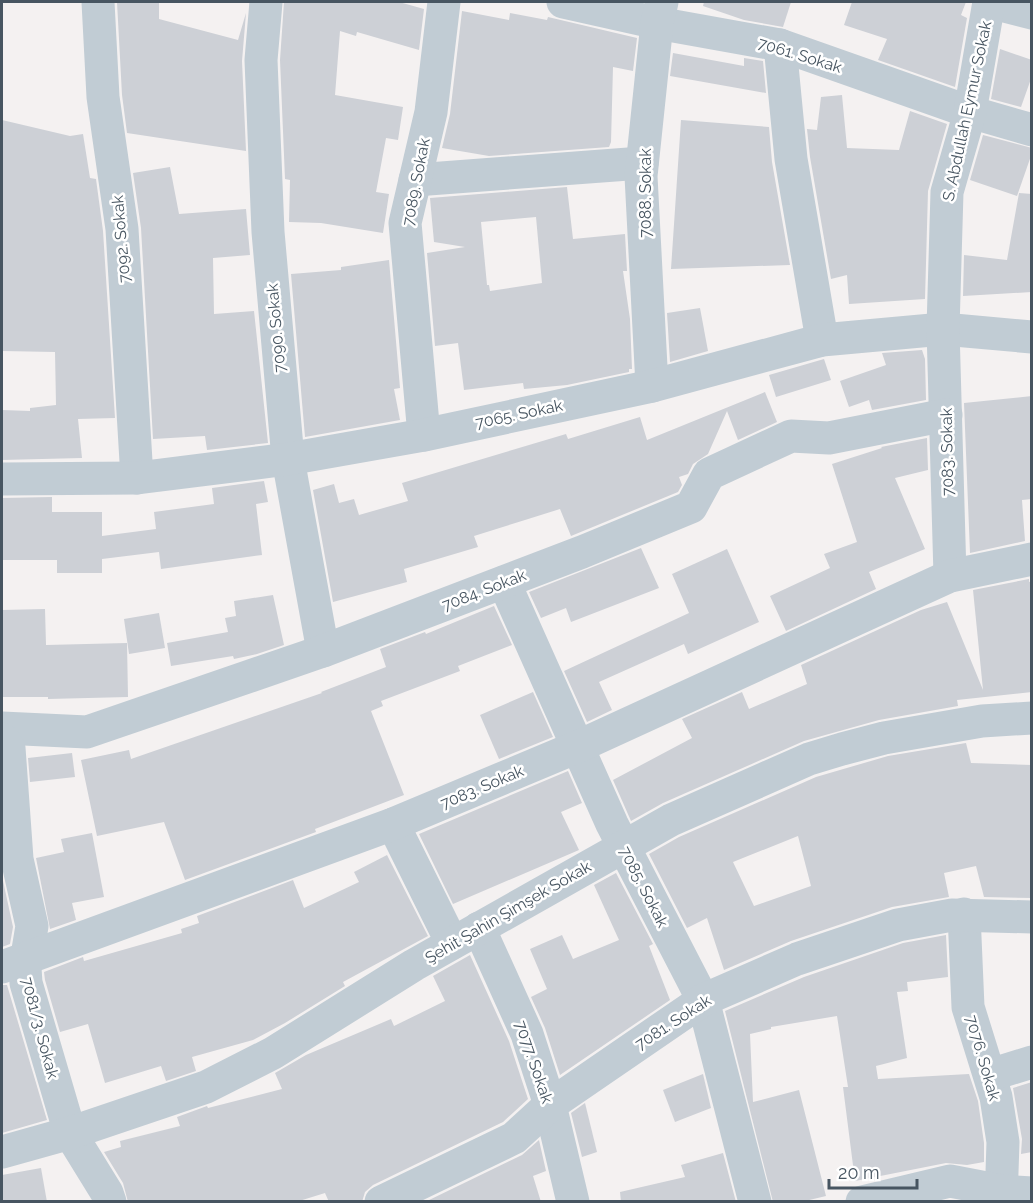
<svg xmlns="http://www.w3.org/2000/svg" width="1033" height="1203" font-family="Raleway,sans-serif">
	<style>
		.building { fill: #cdd0d6; fill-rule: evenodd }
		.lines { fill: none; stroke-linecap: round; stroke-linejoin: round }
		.minor { stroke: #c1ccd4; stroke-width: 33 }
		.labels { text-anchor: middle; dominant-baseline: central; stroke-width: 5; stroke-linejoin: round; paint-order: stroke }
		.street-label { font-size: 16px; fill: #475561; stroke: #fff }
	</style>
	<rect width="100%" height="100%" fill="#f4f1f1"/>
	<!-- building -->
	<g class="building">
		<polygon points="117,2 159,2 159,19 238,40 246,13 242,61 246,151 127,133 122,95"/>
		<polygon points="284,2 399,2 424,9 419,50 357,32 356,36 340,31 335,95 403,107 398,140 386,138 376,192 389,194 383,233 321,223 289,222 290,180 285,179 280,60"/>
		<polygon points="704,2 791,2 783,27 744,20 703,6"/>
		<polygon points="852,2 966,2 961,15 967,18 955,87 878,60 887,39 844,25"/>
		<polygon points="462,11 509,20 510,13 547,20 548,17 637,38 633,71 613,67 611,142 609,147 489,156 442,148 450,114"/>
		<polygon points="1000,49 1032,60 1032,76 1021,107 991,99"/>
		<polygon points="673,53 744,66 744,58 763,61 766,93 670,76"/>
		<polygon points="842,95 847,148 899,150 910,111 947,124 928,191 925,299 849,304 847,275 831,279 810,157 807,129 817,130 821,97"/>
		<polygon points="2,120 70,136 83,134 90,178 96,179 103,231 115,418 78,419 82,458 2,460 2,410 30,411 30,408 56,405 55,352 2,351"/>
		<polygon points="681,120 769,127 772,162 790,265 671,269"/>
		<polygon points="983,135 1032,148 1032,153 1017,196 970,180"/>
		<polygon points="170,167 179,214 246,209 250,255 213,258 214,314 254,311 268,443 207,450 205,436 153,439 141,228 133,173"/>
		<path d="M 567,187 L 573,239 L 625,234 L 627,271 L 623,271 L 630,319 L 632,369 L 629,369 L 629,372 L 567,385 L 524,389 L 523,383 L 464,390 L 458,343 L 435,346 L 427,253 L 465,247 L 434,242 L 430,198 ZM 536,217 L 542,283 L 490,291 L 489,285 L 487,285 L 481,222 Z"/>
		<polygon points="1019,193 1032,194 1032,292 963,296 964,255 1007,260"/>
		<polygon points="389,260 400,388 394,389 400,420 305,437 291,274 341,270 341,267"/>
		<polygon points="700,308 708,351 670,362 667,313"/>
		<polygon points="922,350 925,359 926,400 872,410 869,400 849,407 840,381 886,365 882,353"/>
		<polygon points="824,359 831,380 776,397 769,375"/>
		<polygon points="765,392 777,422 738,440 727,411 708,454 693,464 688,474 679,477 682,485 678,492 571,536 560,509 525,520 474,536 478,547 404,569 407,582 333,602 313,490 334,484 339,503 354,499 359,515 408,501 402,483 566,434 568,439 640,417 647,440"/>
		<polygon points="1032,396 1032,499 1022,500 1025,541 970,553 964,403"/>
		<polygon points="927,438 928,470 895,478 925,549 869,572 876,589 786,631 770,596 830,568 824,554 857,542 832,464 882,448 881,447"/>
		<polygon points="264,481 268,502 256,504 262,555 161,569 159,552 102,559 102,573 57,573 57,560 2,560 2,498 52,497 52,512 102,512 102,536 156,529 154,512 214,504 212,488"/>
		<polygon points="641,548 659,588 571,622 566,608 541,618 529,592"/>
		<polygon points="727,549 759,622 688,654 684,644 599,682 612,710 587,722 564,671 689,613 672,574"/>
		<polygon points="1029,579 1029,582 1032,581 1032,692 957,700 958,706 879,720 804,741 663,803 631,821 613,780 692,738 682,719 742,692 749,709 807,684 801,665 921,610 947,602 983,690 973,590"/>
		<polygon points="273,595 284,645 257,654 234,659 233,656 171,666 167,643 228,632 225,618 236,616 234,601"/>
		<polygon points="494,606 512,645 458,666 460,671 381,701 383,706 371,711 404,795 315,829 316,832 185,880 164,822 97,836 81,760 129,750 131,759 322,693 321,692 386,667 380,649 425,632 426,634"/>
		<polygon points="45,609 46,645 127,643 128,697 48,699 48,697 2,697 2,610"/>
		<polygon points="159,613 165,648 129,654 124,619"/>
		<polygon points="533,692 553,737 499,759 480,715"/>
		<path d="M 966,743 L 971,763 L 1032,765 L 1032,898 L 984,897 L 976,866 L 944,873 L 949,897 L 892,907 L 791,941 L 724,970 L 707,918 L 687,928 L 649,854 L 679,837 L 816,777 L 888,756 ZM 798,836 L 811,886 L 754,906 L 733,862 Z"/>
		<polygon points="72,753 75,777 30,782 28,758"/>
		<polygon points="568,771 582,803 561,812 579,850 453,904 419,834"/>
		<polygon points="92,833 104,897 72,903 76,920 50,929 36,858 64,852 61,839"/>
		<polygon points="387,855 428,936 343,982 345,986 285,1023 253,1040 192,1057 196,1071 166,1081 161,1066 105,1083 88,1024 60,1032 45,980 44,972 83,957 84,961 182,933 181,929 199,923 197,916 293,880 304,908 359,882 354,872"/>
		<polygon points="616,873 653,944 649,946 670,1000 560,1075 545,1028 531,997 547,989 530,949 562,935 573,959 619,940 594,885"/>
		<polygon points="2,876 13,927 10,944 2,947"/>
		<polygon points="946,935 948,977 907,982 908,991 897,992 907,1058 876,1066 878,1079 969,1074 978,1101 984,1143 984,1162 967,1165 946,1163 855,1181 843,1087 848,1087 837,1016 771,1027 771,1029 750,1034 753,1102 799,1090 826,1196 801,1202 773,1202 725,1011 804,977 903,943"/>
		<polygon points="470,955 509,1041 528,1099 503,1122 373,1185 365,1192 362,1202 329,1202 325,1193 296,1202 128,1202 123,1183 104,1152 121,1147 120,1141 180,1126 177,1117 207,1106 208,1108 282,1089 275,1073 306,1055 391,1019 394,1026 445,1001 433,976"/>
		<polygon points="2,985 7,985 47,1120 2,1133"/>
		<polygon points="703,1074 711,1108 675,1122 663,1090"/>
		<polygon points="1032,1082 1032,1152 1021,1154 1022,1139 1013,1088"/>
		<polygon points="585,1103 597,1152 582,1157 571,1113"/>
		<polygon points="539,1140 546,1171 533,1176 541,1202 425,1202 522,1155"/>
		<polygon points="723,1153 736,1202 621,1202 620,1192 685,1177 681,1165"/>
		<polygon points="41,1168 47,1202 2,1202 2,1175"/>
	</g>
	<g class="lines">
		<!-- minor -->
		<g class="minor">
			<polyline points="98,2 103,97 122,229 137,478"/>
			<polyline points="266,2 261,60 268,232 288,459 323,651"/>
			<polyline points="563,2 657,23 780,45 970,112 1032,130"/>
			<polyline points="989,2 1032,13"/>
			<polyline points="780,45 791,159 822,340"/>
			<polyline points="415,180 642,163"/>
			<polyline points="652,386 641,176 657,23 662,2"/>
			<polyline points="424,435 405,223 431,112 444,2"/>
			<polyline points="2,479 137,478 288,459 424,435 652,386 822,340 943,329 1032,337"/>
			<polyline points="950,576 943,329 947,192 970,112 989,2"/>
			<polyline points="504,582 612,824 703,1000 755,1202"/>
			<polyline points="2,728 87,732 323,651 582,552 691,507 709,474 791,436 829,438 946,415"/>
			<polyline points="2,739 9,748 17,859 32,926 25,968 26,983 70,1133 107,1193 110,1202"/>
			<polyline points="393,824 452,943"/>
			<polyline points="964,914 968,1007 996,1097 1003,1142 1001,1202"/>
			<polyline points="479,928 527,1034 550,1105 573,1202"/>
			<polyline points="2,967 393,824 577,747 950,576 1032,559"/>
			<polyline points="990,1075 1032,1062"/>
			<polyline points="2,1152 70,1133 206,1087 273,1053 414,965 671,820 809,759 842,749 884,738 982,721 1032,718"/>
			<polyline points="381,1202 514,1138 550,1105 703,1000 797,959 898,925 952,915 1032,917"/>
			<polyline points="862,1202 950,1181 1002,1191 1032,1193"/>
		</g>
	</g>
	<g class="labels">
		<!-- street labels -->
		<g class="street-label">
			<text transform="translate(800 55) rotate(17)">7061. Sokak</text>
			<text transform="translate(967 111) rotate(-78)">S. Abdullah Eymur Sokak</text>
			<text transform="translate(416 182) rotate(-79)">7089. Sokak</text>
			<text transform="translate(645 193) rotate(-90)">7088. Sokak</text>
			<text transform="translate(121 239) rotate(-95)">7092. Sokak</text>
			<text transform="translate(276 328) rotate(-95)">7090. Sokak</text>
			<text transform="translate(519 414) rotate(-12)">7065. Sokak</text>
			<text transform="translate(947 452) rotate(-91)">7083. Sokak</text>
			<text transform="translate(484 590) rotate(-21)">7084. Sokak</text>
			<text transform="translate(482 787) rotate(-23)">7083. Sokak</text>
			<text transform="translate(644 887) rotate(63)">7085. Sokak</text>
			<text transform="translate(508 912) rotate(-30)">Şehit Şahin Şimşek Sokak</text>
			<text transform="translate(673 1022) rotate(-33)">7081. Sokak</text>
			<text transform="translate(40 1028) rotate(75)">7081/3. Sokak</text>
			<text transform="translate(983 1058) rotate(74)">7076. Sokak</text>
			<text transform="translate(534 1062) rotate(71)">7077. Sokak</text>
		</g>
	</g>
	<!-- border -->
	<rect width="1033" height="1203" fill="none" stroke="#475561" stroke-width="6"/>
	<!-- scale -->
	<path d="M829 1179v9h88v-9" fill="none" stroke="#475561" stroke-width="3"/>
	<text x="838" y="1179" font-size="18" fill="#475561" stroke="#ffffff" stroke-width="4.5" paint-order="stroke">20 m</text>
</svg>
